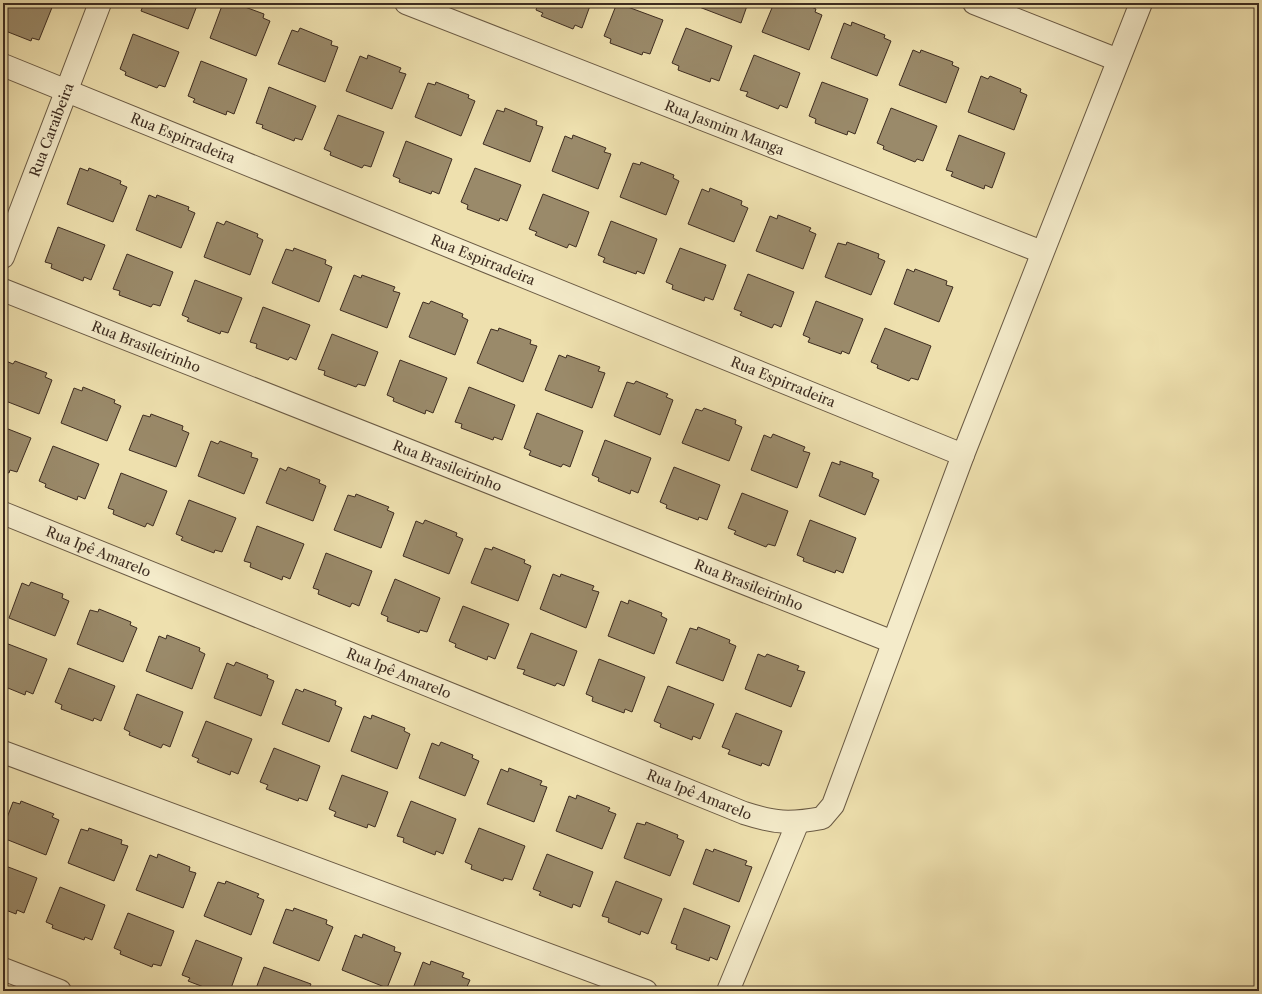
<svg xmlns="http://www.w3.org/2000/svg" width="1262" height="994" font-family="'Libre Caslon Text',serif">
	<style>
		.building { fill: #9a8a6a; stroke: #3e2d21 }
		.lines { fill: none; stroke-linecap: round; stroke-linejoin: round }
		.street-casing { stroke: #6a5a44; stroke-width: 24 }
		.street { stroke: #f4ebca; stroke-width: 22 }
		.labels { text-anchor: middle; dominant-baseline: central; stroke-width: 3; stroke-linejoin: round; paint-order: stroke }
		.street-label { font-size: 14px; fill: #3e2d21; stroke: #f4ebca }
	</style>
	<rect width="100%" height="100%" fill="#eee0ae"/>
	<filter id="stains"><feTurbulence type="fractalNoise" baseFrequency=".005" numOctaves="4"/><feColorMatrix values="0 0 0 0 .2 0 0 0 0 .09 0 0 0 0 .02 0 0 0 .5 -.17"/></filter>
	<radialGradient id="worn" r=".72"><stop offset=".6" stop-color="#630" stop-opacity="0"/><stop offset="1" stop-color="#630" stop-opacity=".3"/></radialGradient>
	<!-- building -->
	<g class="building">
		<polygon points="3,3 47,3 53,5 39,40 32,38 31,41 3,30"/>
		<polygon points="144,3 198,3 188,29 141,11"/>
		<polygon points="223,3 230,6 231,3 234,3 264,14 263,18 270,21 256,56 210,38"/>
		<polygon points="538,3 591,3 582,28 575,25 573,29 541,16 543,13 536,10"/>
		<polygon points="617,3 663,20 650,54 643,52 642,55 610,43 611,39 604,36"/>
		<polygon points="695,3 748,3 741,23 694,5"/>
		<polygon points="774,3 802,3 816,9 815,12 822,15 809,50 762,32"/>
		<polygon points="852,22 885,35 884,38 891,41 877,76 831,58 844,23 851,26"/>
		<polygon points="300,28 332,41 331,45 338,47 325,82 278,64 292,30 298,32"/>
		<polygon points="686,28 732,46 719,81 711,78 710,82 678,70 679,66 672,63"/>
		<polygon points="133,34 179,52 165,87 159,85 157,88 125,75 126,72 120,69"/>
		<polygon points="913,50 920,53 921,50 953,62 952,65 959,68 946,103 899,85"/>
		<polygon points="368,55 401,68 399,72 406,74 392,109 346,91 360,56 367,59"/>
		<polygon points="754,55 800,73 787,108 780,105 778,109 746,96 748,92 740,90"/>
		<polygon points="201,61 247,79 234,114 227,111 226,115 193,102 195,99 188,96"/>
		<polygon points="981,76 988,79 990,76 1021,89 1020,92 1027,95 1014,130 968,112"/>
		<polygon points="436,82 469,95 468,98 475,101 461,136 415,117 428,83 435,85"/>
		<polygon points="822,82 868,99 855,134 848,131 847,135 815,123 816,119 809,116"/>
		<polygon points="269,87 316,106 302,140 295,138 294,141 262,128 263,125 256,123"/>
		<polygon points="505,108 537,121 536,125 543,127 530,162 483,144 497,110 504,112"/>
		<polygon points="891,108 937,126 923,161 917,159 915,162 883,149 884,146 877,143"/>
		<polygon points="338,115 384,132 371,167 364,165 362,168 330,155 331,152 324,149"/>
		<polygon points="573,135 606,148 604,152 611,154 598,189 552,171 565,136 572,139"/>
		<polygon points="959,135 1005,153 992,188 985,185 984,189 951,176 953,172 946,170"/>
		<polygon points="406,141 452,159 439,194 432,191 431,194 399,182 400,179 393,176"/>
		<polygon points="641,162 674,175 673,178 679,181 666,215 620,197 633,163 640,165"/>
		<polygon points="80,168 88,171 89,168 121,181 120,184 127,187 113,222 67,204"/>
		<polygon points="475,168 521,185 507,221 500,218 499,221 467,209 468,205 461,202"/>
		<polygon points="710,188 742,201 741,205 748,208 734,242 688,224 702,189 709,192"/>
		<polygon points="543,194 589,212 576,247 569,244 567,248 535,235 537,232 529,229"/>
		<polygon points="149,195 156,198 157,195 189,207 188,210 195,213 181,248 136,230"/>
		<polygon points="778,215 811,228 809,231 816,234 803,269 756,251 770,216 777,219"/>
		<polygon points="226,221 258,234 257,237 263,240 250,275 204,257 217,222 224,225"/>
		<polygon points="611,221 657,239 644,274 637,271 636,274 603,262 605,258 598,255"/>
		<polygon points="58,227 105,245 91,280 84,277 83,281 51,268 52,264 45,262"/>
		<polygon points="847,242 879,254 878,258 885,261 871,295 825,277 838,243 846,245"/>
		<polygon points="294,248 326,260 325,264 332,267 319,302 272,283 286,249 293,251"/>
		<polygon points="680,248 726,265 713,300 705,297 704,301 672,289 673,285 666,282"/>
		<polygon points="127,254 173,272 160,306 153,304 151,307 119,295 120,291 113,289"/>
		<polygon points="907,269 914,272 915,269 947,281 946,285 953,287 939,322 894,304"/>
		<polygon points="748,274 794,292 781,327 774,324 772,328 740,315 742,312 734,309"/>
		<polygon points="354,275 361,278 362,275 395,287 393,291 400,293 387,328 340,310"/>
		<polygon points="195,280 242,298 228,333 221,331 220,334 187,321 189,318 182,315"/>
		<polygon points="431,301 463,314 462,317 468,320 455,355 409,337 423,302 429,304"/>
		<polygon points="816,301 863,319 849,354 842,351 841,354 808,342 810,338 803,335"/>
		<polygon points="263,307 310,325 296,360 290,357 288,360 256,348 257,344 250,342"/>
		<polygon points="499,328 531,340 530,344 537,346 523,382 477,363 491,329 498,331"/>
		<polygon points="885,328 931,346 918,380 911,378 909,381 877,368 878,365 871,362"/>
		<polygon points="332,334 378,352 365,386 358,384 356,387 324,375 325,371 318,369"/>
		<polygon points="559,355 566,358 567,355 600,367 598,371 605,373 592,408 545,390"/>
		<polygon points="400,360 447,378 433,413 426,410 425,414 393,401 394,398 387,395"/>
		<polygon points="6,361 13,364 15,361 47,373 45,377 52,380 39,414 3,400 3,369"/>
		<polygon points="636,381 668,394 666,397 673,400 660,435 614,416 627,382 634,384"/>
		<polygon points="83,387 115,400 114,403 121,406 107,441 61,423 74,388 82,391"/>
		<polygon points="469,387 515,405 502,440 494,437 493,440 461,428 462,424 455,422"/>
		<polygon points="704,408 736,420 735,424 742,427 729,461 682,443 696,409 702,411"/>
		<polygon points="537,413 583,431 570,467 563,464 561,467 529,455 531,451 524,448"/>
		<polygon points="151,414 183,426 182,430 189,433 176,467 129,450 143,415 150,417"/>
		<polygon points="3,427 31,438 17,472 10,470 9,473 3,471"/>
		<polygon points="773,434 805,447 803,451 810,453 797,488 751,470 764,435 771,438"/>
		<polygon points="605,440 651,458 638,493 631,490 630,494 598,481 599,478 592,475"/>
		<polygon points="211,441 218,444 220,441 252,453 251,457 258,459 244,494 198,476"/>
		<polygon points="53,446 99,464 85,499 78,496 77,500 45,487 46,484 39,481"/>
		<polygon points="840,461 873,473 872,477 879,480 865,515 819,496 832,462 840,465"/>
		<polygon points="288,467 320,480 319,483 326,486 313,521 266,503 280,468 286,471"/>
		<polygon points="674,467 720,485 707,520 699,517 698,520 666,508 667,505 660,502"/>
		<polygon points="121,473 167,491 153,526 147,523 145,527 113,514 114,510 108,508"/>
		<polygon points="742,493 788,511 775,546 768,544 766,547 734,534 736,531 728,528"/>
		<polygon points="356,494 389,507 387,510 394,513 381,548 334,530 348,495 355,497"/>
		<polygon points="189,500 236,518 222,552 215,550 214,553 181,540 183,537 176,534"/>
		<polygon points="425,520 457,533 456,536 463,539 449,574 403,556 416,521 423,524"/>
		<polygon points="810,520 856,538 843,573 836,570 835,573 803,561 804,558 797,555"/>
		<polygon points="257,526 304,544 290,579 283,576 282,580 250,567 251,563 244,561"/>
		<polygon points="493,547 525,560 524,563 531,566 518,601 471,583 485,548 492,550"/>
		<polygon points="326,553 372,571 359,606 352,603 350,607 318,594 319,590 313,588"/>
		<polygon points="553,574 560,577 561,574 594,586 592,590 599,592 586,628 540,609"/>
		<polygon points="395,579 440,598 427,632 420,630 419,633 387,621 388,617 381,614"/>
		<polygon points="31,582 63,594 62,598 69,601 55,636 9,618 22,583 29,586"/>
		<polygon points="629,600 662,613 661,616 667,619 654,654 608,636 621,601 628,604"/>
		<polygon points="463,606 509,624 495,659 488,656 487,660 455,647 456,644 449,641"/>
		<polygon points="99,609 131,622 130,625 137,628 123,662 77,644 90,610 98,612"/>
		<polygon points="698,627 730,640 729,643 736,646 723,681 676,663 690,628 697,630"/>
		<polygon points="531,633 577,651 564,686 557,683 555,686 523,674 525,670 517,668"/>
		<polygon points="167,635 200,648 199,651 205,654 192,689 146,671 159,636 166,639"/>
		<polygon points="3,642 47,659 33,694 26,691 25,695 3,686"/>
		<polygon points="758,654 765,657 767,654 799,666 797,670 805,672 791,707 745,689"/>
		<polygon points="599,659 645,677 632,712 625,709 624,713 592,701 593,697 586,694"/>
		<polygon points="236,662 268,675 267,678 274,681 261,716 214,698 227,663 234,666"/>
		<polygon points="69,668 115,686 101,721 94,718 93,721 61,709 62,705 55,702"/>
		<polygon points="668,686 714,704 700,739 693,736 692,740 660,727 661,724 654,721"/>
		<polygon points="296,689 303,692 304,689 336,701 335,705 342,708 329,742 282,724"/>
		<polygon points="137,694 183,712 170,747 163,744 161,748 129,735 130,732 124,729"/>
		<polygon points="736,713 782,731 769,766 762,763 761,766 728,754 730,750 722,747"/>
		<polygon points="372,715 405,728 404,731 410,734 397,769 351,751 364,716 371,719"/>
		<polygon points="206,721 252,739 238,774 231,771 230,775 197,762 199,759 192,756"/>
		<polygon points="441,742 473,755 472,758 479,761 465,796 419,778 432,743 439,746"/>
		<polygon points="274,748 320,766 307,801 299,798 298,801 266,789 268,785 260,782"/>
		<polygon points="509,768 542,781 540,785 547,787 534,822 487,804 501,769 508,772"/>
		<polygon points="342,775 388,792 375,827 368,824 367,828 334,816 336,812 329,809"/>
		<polygon points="577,795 610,808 608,811 616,814 602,849 556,831 569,796 576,799"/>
		<polygon points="21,801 54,814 52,817 59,820 46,855 3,838 3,828 13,802 20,804"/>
		<polygon points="411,801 456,819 443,854 436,851 435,855 403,842 404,838 397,836"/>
		<polygon points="646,822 678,835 677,838 684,841 670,876 624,858 637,823 645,825"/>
		<polygon points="89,828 122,840 121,844 128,846 114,881 68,863 81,829 88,831"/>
		<polygon points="479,828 525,846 512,880 504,878 503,881 471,869 472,865 465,862"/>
		<polygon points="706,849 713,852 714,849 747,861 745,865 752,867 739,902 693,884"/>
		<polygon points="158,854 190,867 189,871 196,873 183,908 136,890 150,855 157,858"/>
		<polygon points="547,854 593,872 580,907 573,904 572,908 539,895 541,892 533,889"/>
		<polygon points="3,865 37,878 24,913 17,910 16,914 3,909"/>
		<polygon points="226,881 259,894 257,897 264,900 251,935 204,916 218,882 225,884"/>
		<polygon points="616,881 662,899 648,934 641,931 640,935 608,922 609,918 602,916"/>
		<polygon points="60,887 105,905 92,940 85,937 84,940 52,928 53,925 46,922"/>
		<polygon points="294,908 327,920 326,924 333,927 319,961 273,943 286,909 293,911"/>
		<polygon points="684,908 730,926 717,960 710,957 709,961 676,949 677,945 671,943"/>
		<polygon points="128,913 174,931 161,966 153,964 152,967 120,954 121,951 114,948"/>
		<polygon points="363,934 395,947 394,951 401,953 387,988 342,970 355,935 362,938"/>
		<polygon points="196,940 242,958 230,991 214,991 188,981 190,978 182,975"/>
		<polygon points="431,961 464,973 462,977 470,980 465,991 412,991 423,962 430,965"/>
		<polygon points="264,967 311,984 308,991 255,991"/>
		<polygon points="500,988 508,991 499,991"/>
	</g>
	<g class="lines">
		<defs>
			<g id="street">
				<path id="s1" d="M 406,3 L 1042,252"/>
				<polyline points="974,3 1118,60"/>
				<path id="s2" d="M 3,65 L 963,455"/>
				<path id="s3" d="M 3,257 L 100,3"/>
				<path id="s4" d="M 3,290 L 893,642"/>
				<path id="s5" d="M 3,513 L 744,813 C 775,823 789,824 822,818 L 833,805 L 963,455 L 1141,3"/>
				<polyline points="3,752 646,991"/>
				<polyline points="3,969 60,991"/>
				<polyline points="728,991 798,822"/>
			</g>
		</defs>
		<!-- street casing -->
		<use href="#street" class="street-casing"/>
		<!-- street -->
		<use href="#street" class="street"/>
	</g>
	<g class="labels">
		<!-- street labels -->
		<g class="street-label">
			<text stroke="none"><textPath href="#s1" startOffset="342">Rua Jasmim Manga</textPath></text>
			<text stroke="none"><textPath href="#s3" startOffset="136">Rua Caraibeira</textPath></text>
			<text stroke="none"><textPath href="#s2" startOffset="194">Rua Espirradeira</textPath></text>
			<text stroke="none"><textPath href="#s2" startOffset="518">Rua Espirradeira</textPath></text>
			<text stroke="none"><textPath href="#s4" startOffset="154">Rua Brasileirinho</textPath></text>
			<text stroke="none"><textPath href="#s2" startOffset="842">Rua Espirradeira</textPath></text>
			<text stroke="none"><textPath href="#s4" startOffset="478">Rua Brasileirinho</textPath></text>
			<text stroke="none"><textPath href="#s5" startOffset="103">Rua Ipê Amarelo</textPath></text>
			<text stroke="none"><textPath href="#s4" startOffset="802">Rua Brasileirinho</textPath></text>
			<text stroke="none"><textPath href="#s5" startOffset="427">Rua Ipê Amarelo</textPath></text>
			<text stroke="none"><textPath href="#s5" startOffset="751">Rua Ipê Amarelo</textPath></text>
		</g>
	</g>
	<!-- margin -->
	<rect width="1262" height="994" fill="none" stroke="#eee0ae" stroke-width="16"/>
	<rect x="4" y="4" width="1254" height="986" fill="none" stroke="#3e2d21" stroke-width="2"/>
	<rect x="8" y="8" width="1246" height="978" fill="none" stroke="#3e2d21"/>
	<rect width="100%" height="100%" filter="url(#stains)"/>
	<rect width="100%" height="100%" fill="url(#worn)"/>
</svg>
